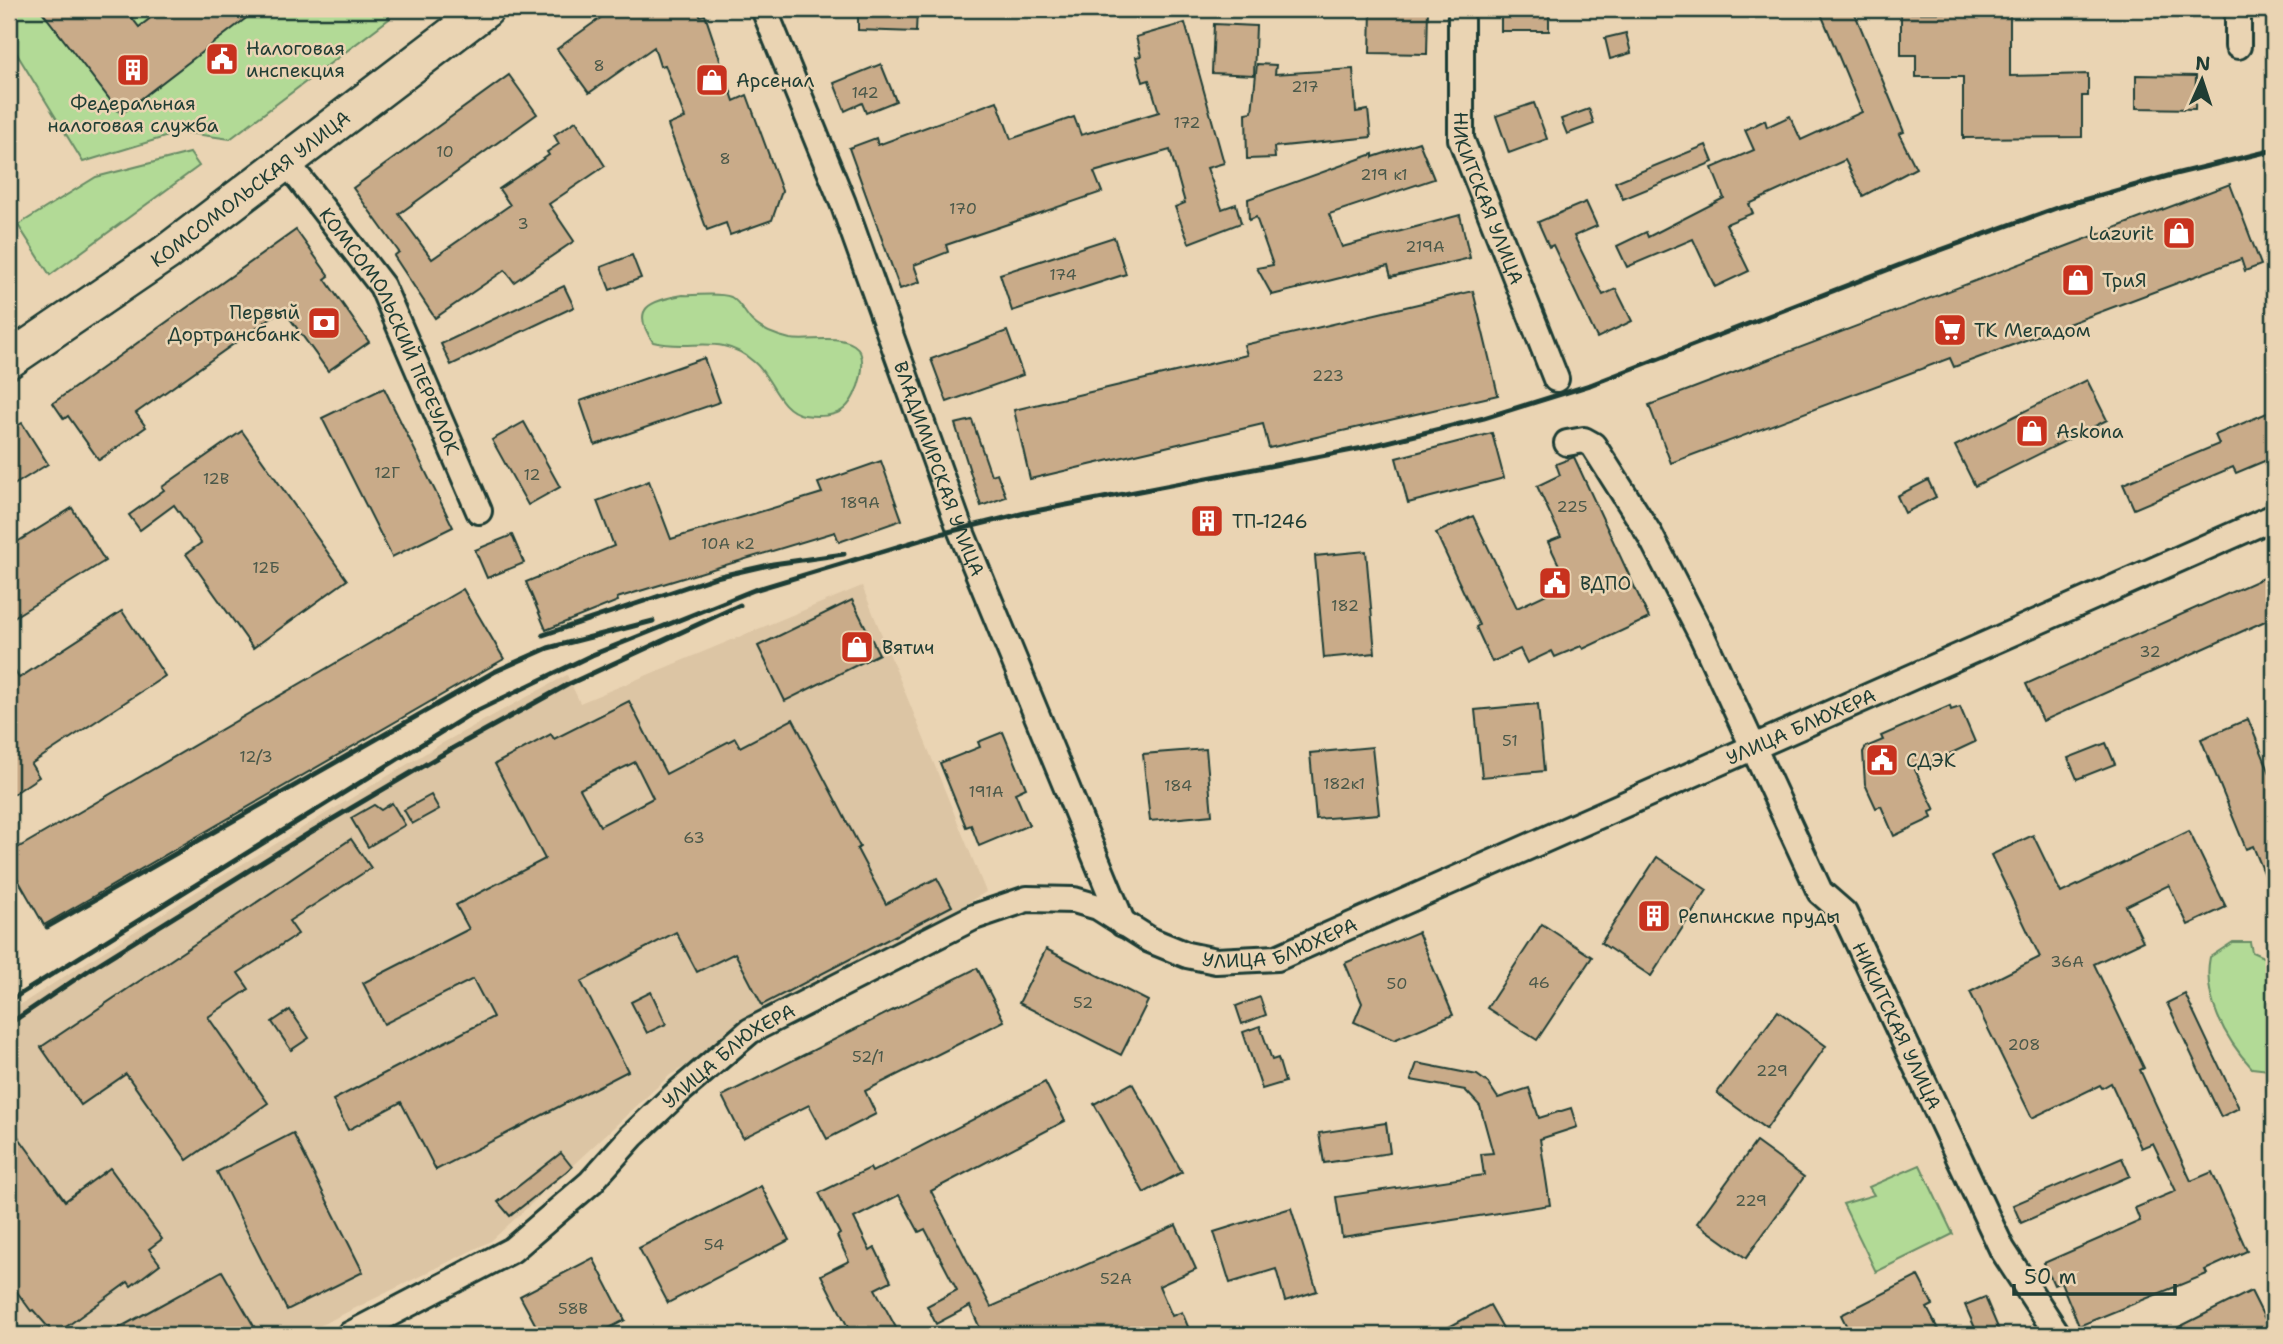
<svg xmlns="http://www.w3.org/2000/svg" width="2283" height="1344" font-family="'Shantell Sans',sans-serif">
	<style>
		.built { fill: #dcc5a4 }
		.green { fill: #b2da96; stroke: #688c65; stroke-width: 2 }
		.building { fill: #c9ab89; stroke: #1f3d34; stroke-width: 2; fill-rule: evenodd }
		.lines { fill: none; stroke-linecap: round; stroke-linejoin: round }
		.street-casing { stroke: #1f3d34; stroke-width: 30 }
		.secondary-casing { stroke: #1f3d34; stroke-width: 40 }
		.street { stroke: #ead4b3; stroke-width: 24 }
		.secondary { stroke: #ead4b3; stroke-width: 35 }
		.rail { stroke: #1f3d34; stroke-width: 5 }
		.labels { text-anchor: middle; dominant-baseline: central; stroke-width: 5; stroke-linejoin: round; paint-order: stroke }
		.number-label { font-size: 16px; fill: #4a5849 }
		.poi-label { font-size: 19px; fill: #1f3d34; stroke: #ead4b3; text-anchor: start }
		.street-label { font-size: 19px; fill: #1f3d34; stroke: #ead4b3 }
	</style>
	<rect width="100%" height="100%" fill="#ead4b3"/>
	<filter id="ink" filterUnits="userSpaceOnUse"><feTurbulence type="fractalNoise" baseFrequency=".0143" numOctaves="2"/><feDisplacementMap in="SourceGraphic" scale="14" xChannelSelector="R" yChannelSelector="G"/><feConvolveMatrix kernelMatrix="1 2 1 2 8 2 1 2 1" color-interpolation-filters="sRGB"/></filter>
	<g filter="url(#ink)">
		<!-- built -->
		<polygon class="built" points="862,586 986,892 670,1075 491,1241 301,1335 9,1335 9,1012 198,891 439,745 567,675 580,703"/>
		<!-- green -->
		<g class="green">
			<polygon points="9,9 389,9 389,19 230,139 181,132 83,162 9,41"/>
			<polygon points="190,153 199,166 50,275 18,225 96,177"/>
			<path d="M 683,295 C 697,296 718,292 731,297 C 740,302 745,314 752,321 C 761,330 778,336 790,339 C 809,342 837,334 854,345 C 871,356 858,397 845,408 C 836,417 817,417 804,415 C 778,411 772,376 754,362 C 720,332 692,352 653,342 C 630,308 649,301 683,295 Z"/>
			<path d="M 2233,942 L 2250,942 L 2252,952 L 2274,962 L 2274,1067 L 2269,1070 L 2252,1068 C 2225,1039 2202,996 2210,957 Z"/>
			<polygon points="1920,1165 1953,1234 1876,1272 1843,1204 1874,1195 1869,1187"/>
			<polygon points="2274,1221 2274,1274 2271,1267 2270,1222"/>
		</g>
		<!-- building -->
		<g class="building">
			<polygon points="40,9 125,9 139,27 162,9 258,9 121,114"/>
			<polygon points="613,9 698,9 700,16 705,15 734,101 747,95 782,191 772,220 730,235 726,223 707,230 668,125 685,118 665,65 660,66 654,47 589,93 557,49"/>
			<polygon points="858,9 917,9 916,32 858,30"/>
			<polygon points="1371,9 1428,9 1427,54 1370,53"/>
			<rect x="1501" y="9" width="48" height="22"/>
			<polygon points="1819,9 1853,9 1904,132 1899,134 1916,168 1863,196 1845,160 1749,204 1753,213 1726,224 1749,271 1715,287 1693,239 1627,267 1617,246 1646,232 1648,237 1724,198 1712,168 1754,150 1745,130 1765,120 1767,127 1790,116 1801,140 1862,112"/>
			<polygon points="1901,13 2010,13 2010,76 2088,74 2088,96 2082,96 2082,137 1963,138 1963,77 1916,77 1916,55 1901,55"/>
			<polygon points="1185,23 1224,163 1207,168 1222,209 1236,204 1241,223 1189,243 1175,207 1185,203 1170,150 1094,172 1102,192 946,245 948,252 914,265 920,282 900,289 849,148 876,138 878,145 997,101 1011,139 1074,117 1081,135 1159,112 1149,80 1143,82 1136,57 1141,56 1136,37"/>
			<polygon points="1214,24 1256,26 1254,75 1212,73"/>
			<polygon points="1626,33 1631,53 1610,59 1605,38"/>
			<polygon points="881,64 896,101 866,113 862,103 845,111 834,83"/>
			<polygon points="1257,64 1276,65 1275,74 1353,69 1356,112 1368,110 1371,137 1274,147 1275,158 1247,159 1246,113 1252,112"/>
			<polygon points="509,75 537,114 399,214 432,259 510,205 499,189 549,155 547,152 559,144 554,135 576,121 605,166 549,204 574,241 514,282 505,270 435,318 394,256 399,252 353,188"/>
			<polygon points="2136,75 2196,76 2195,109 2136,108"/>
			<polygon points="1534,103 1547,139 1509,153 1496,116"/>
			<polygon points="1589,109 1594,124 1567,134 1561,119"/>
			<polygon points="1419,142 1434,179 1329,214 1342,247 1460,215 1470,258 1391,277 1388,266 1272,295 1257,268 1273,265 1256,217 1249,220 1248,199 1373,154 1373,157"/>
			<polygon points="1706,145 1713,162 1623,199 1615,182"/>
			<polygon points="2230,184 2261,265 2245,271 2241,259 1954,367 1950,358 1671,463 1649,405"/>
			<polygon points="1586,202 1597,226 1574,236 1603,295 1616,289 1632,321 1597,338 1553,245 1549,247 1538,222"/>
			<polygon points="296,230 329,276 325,279 369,342 328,371 283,309 136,413 146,427 99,460 68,416 64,419 53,403"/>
			<polygon points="1114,237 1126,274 1012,311 1000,274"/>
			<polygon points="632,255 641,278 610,290 601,267"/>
			<polygon points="564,286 574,307 451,365 441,344"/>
			<polygon points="1473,291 1498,395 1269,448 1263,424 1030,479 1014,410 1247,355 1244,345"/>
			<polygon points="1007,331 1023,375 947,402 931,359"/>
			<polygon points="704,358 720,402 595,445 580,401"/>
			<polygon points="2087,380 2107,420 1975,486 1955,446"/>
			<polygon points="384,388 453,527 392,557 322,418"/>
			<polygon points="2274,410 2274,457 2236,473 2233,467 2134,509 2123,484 2219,444 2215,435"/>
			<polygon points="972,420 991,475 997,473 1006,497 981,506 955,424"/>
			<polygon points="524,422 560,487 528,505 492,440"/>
			<polygon points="22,423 48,464 9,488 9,431"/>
			<polygon points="242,431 347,580 253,648 186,554 201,543 174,505 140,530 129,515 164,490 162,487"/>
			<polygon points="1492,433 1504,478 1408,503 1396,458"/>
			<polygon points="1574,457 1649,618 1583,649 1581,646 1555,657 1552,651 1527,663 1520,649 1492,662 1476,627 1479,625 1436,533 1473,516 1517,608 1568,584 1548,542 1561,537 1537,486 1560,475 1556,464"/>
			<polygon points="881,461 902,520 839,542 835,532 617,598 618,601 546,630 526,582 614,546 597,501 649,481 671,539 822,493 818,483"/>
			<polygon points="1928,480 1936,497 1905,513 1897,496"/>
			<polygon points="72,508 105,561 9,620 9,547"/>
			<polygon points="512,535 524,563 487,578 475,550"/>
			<polygon points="1366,551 1375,653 1324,658 1315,556"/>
			<polygon points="2274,573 2274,617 2043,721 2026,684"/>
			<polygon points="463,589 504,659 44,925 9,864 9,853"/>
			<polygon points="852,600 879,654 785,701 758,646"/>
			<polygon points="122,611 165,676 31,764 39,777 9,797 9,661 19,678"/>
			<path d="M 629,701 L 666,774 L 735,738 L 740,747 L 793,719 L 860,847 L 857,849 L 886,904 L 937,878 L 952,906 L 762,1005 L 735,953 L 697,972 L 676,932 L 581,982 L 628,1071 L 436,1170 L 401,1102 L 348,1130 L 333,1100 L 493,1017 L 473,979 L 384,1024 L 363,983 L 469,929 L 456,905 L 545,859 L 495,764 L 551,734 L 554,739 ZM 635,762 L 653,798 L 600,826 L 580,789 Z"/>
			<polygon points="1538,704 1544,771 1482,777 1475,710"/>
			<polygon points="1950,706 1951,710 1960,707 1975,742 1915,770 1935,810 1930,812 1932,818 1894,836 1881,806 1876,808 1865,784 1863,752 1866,747 1883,740 1881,736"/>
			<polygon points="2248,719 2274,783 2274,897 2253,846 2246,849 2201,739"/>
			<polygon points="1003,732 1026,788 1015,793 1029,825 979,846 971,825 966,827 940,763 980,747 978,742"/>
			<polygon points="2106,743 2115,764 2077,779 2068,758"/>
			<polygon points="1372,747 1379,814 1316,819 1310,753"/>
			<polygon points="1206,749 1212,815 1150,821 1143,754"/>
			<polygon points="431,795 439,809 412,824 404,810"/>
			<polygon points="392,803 405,825 368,847 351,818 374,805 381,810"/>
			<polygon points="2189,831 2226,907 2188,925 2169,885 2126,906 2143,941 2094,964 2144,1068 2140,1070 2191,1181 2212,1172 2247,1251 2205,1270 2207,1274 2079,1326 2061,1282 2054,1285 2044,1263 2140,1221 2135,1208 2176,1191 2153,1143 2141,1148 2111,1083 2102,1088 2100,1085 2032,1118 1970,992 2040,957 1991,855 2033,835 2061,893"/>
			<polygon points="351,839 371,868 289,921 298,934 238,973 249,989 208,1017 268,1103 187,1160 126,1074 81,1105 41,1047"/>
			<polygon points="1657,857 1707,890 1651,976 1601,943"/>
			<polygon points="1542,924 1592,957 1537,1040 1487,1008"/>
			<polygon points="1418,932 1453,1015 1394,1040 1354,1022 1362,1003 1345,963"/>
			<polygon points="1046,949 1148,1001 1121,1055 1019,1003"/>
			<polygon points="977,968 1004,1021 865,1091 876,1114 827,1139 809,1105 743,1138 722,1096"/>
			<polygon points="651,992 666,1024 647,1033 631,1002"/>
			<polygon points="2185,994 2239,1108 2221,1117 2167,1003"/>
			<polygon points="1260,997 1266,1015 1242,1024 1236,1006"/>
			<polygon points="290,1010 309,1038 291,1050 272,1022"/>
			<polygon points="1778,1011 1826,1046 1766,1129 1717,1093"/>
			<polygon points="1260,1026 1272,1060 1278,1058 1285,1082 1262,1089 1243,1032"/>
			<polygon points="1417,1063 1477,1075 1488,1083 1498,1098 1529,1088 1539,1118 1571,1108 1577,1127 1540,1139 1550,1205 1342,1237 1336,1197 1484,1175 1481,1154 1493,1153 1480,1106 1465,1090 1411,1080"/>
			<polygon points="1045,1082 1065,1121 931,1191 991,1307 1176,1225 1196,1269 1159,1286 1172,1316 1182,1312 1189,1329 1167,1335 983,1335 970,1306 936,1324 927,1306 957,1290 925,1229 919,1232 899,1195 854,1218 870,1251 875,1248 891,1281 875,1289 900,1335 852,1335 821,1275 849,1261 837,1236 840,1234 819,1193 870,1168 872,1172"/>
			<polygon points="1132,1083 1182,1172 1144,1193 1094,1104"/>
			<polygon points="1386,1123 1390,1153 1324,1163 1319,1133"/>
			<polygon points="9,1124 65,1201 110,1168 162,1239 149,1249 160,1264 131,1286 128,1282 55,1335 33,1310 31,1311 9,1281"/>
			<polygon points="293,1133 363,1272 287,1310 217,1172"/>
			<polygon points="1756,1142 1804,1177 1746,1258 1697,1223"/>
			<polygon points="561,1153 572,1167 510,1216 498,1202"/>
			<polygon points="2122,1158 2130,1176 2021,1223 2013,1205"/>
			<polygon points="761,1186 789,1240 668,1303 639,1248"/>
			<polygon points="1291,1208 1317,1291 1285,1301 1276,1269 1230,1283 1214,1232"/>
			<polygon points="593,1258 625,1320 596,1335 541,1335 520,1296"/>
			<polygon points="222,1271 259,1335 106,1335 157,1307"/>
			<polygon points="1918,1276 1933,1305 1927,1308 1941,1335 1851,1335 1841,1315"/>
			<polygon points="2251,1291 2273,1335 2163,1335"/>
			<polygon points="1985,1297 2001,1335 1978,1335 1965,1305"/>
			<polygon points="1490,1305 1507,1335 1434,1335"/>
		</g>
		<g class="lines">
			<defs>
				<g id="street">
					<path id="s1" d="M 764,9 L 843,203 L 960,529 L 1123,924"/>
					<path id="s2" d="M 1461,9 L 1461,139 L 1556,379"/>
					<polyline points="2238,9 2238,46"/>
					<path id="s3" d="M 286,161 L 382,286 L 479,511"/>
					<path id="s4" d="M 1567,443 L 1584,440 L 1593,445 L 1650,535 L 1702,636 L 1820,892 L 1844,913 L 2002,1249 L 2058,1335"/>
					<path id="s5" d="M 349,1335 L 512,1250 L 591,1182 L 632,1136 L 674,1096 L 750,1031 L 974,917 L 1027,899 L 1074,900 L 1098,907 L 1150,940 L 1187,955 L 1216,961 L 1277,958 L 2274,517"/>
				</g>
				<g id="secondary">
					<path id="s6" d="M 9,360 L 166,253 L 486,9"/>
				</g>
			</defs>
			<!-- street casing -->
			<use href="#street" class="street-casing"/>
			<!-- secondary casing -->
			<use href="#secondary" class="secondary-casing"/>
			<!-- street -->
			<use href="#street" class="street"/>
			<!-- secondary -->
			<use href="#secondary" class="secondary"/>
			<!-- rail -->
			<g class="rail">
				<polyline points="543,635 716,577 773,564 844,554"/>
				<polyline points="47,927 494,672 548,648 653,621"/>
				<polyline points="9,1001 472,713 592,655 754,590 940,534 1025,513 1363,448 1484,418 1590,385 1905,263 2059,207 2175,174 2274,150"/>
				<polyline points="9,1024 95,966 309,833 455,747 569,684 740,605"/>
			</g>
		</g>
	</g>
	<!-- icons -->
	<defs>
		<symbol id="civic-square" viewBox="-11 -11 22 22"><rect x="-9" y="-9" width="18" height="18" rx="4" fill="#c8321e" stroke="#ead4b3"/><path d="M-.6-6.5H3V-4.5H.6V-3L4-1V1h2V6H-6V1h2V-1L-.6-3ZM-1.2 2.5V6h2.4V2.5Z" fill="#fff"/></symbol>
		<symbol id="building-square" viewBox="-11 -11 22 22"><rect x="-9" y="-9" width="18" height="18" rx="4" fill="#c8321e" stroke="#ead4b3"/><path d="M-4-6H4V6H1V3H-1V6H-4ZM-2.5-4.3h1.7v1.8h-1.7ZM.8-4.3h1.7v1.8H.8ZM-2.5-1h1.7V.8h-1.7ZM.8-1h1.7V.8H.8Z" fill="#fff"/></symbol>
		<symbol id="shop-square" viewBox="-11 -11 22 22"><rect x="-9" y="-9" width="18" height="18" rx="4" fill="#c8321e" stroke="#ead4b3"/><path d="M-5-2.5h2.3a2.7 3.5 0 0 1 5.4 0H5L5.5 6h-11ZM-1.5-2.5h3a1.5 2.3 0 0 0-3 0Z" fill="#fff"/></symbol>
		<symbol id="bank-square" viewBox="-11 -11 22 22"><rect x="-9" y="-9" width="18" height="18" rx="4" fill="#c8321e" stroke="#ead4b3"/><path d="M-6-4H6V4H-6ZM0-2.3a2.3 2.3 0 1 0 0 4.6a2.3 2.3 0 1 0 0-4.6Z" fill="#fff"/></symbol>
		<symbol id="supermarket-square" viewBox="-11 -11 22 22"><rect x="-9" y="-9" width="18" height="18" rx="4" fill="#c8321e" stroke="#ead4b3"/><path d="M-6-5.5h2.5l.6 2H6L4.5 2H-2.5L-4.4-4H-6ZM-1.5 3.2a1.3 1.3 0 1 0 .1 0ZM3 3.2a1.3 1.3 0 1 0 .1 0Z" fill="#fff"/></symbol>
	</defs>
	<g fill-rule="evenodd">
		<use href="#civic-square" x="203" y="40" width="38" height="38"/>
		<use href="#building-square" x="114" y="51" width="38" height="38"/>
		<use href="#shop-square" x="693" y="61" width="38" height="38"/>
		<use href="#shop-square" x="2160" y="214" width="38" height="38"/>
		<use href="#shop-square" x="2059" y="261" width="38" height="38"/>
		<use href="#bank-square" x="305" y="304" width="38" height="38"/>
		<use href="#supermarket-square" x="1931" y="311" width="38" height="38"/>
		<use href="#shop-square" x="2013" y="412" width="38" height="38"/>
		<use href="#building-square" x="1188" y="502" width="38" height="38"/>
		<use href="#civic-square" x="1536" y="564" width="38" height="38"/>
		<use href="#shop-square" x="838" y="628" width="38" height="38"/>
		<use href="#civic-square" x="1863" y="741" width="38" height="38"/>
		<use href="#building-square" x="1635" y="897" width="38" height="38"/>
	</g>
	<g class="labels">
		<!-- number labels -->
		<g class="number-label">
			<text x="599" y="65">8</text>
			<text x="1305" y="86">217</text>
			<text x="865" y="92">142</text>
			<text x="1187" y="122">172</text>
			<text x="445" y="151">10</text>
			<text x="725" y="158">8</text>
			<text x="1384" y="174">219 к1</text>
			<text x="963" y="208">170</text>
			<text x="523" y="223">3</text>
			<text x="1425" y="246">219А</text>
			<text x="1063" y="274">174</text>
			<text x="1328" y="375">223</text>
			<text x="387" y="472">12Г</text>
			<text x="532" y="474">12</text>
			<text x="216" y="478">12В</text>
			<text x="860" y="502">189А</text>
			<text x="1572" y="506">225</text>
			<text x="728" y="543">10А к2</text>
			<text x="266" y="567">12Б</text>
			<text x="1345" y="605">182</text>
			<text x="2150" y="651">32</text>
			<text x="1510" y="740">51</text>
			<text x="256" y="756">12/3</text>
			<text x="1344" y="783">182к1</text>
			<text x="1178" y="785">184</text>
			<text x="986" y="791">191А</text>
			<text x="694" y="837">63</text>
			<text x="2067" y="961">36А</text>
			<text x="1539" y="982">46</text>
			<text x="1397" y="983">50</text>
			<text x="1083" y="1002">52</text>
			<text x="2024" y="1044">208</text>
			<text x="868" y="1056">52/1</text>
			<text x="1772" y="1070">229</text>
			<text x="1751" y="1200">229</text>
			<text x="714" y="1244">54</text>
			<text x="1116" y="1278">52А</text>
			<text x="573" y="1308">58В</text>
		</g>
		<!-- poi labels -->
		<g class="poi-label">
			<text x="246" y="48">Налоговая<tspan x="246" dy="22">инспекция</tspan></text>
			<text x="736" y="80">Арсенал</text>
			<text x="133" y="103" text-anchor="middle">Федеральная<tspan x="133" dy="22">налоговая служба</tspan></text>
			<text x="2154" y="233" text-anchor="end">Lazurit</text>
			<text x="2102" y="280">ТриЯ</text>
			<text x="300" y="312" text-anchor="end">Первый<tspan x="300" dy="22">Дортрансбанк</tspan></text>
			<text x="1974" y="330">ТК Мегадом</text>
			<text x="2056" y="431">Askona</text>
			<text x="1232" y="521">ТП-1246</text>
			<text x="1580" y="583">ВДПО</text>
			<text x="882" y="647">Вятич</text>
			<text x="1906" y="760">СДЭК</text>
			<text x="1678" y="916">Репинские пруды</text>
		</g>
		<!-- street labels -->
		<g class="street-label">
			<text stroke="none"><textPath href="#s6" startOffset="296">КОМСОМОЛЬСКАЯ УЛИЦА</textPath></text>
			<text stroke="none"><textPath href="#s2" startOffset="194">НИКИТСКАЯ УЛИЦА</textPath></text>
			<text stroke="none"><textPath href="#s3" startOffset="201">КОМСОМОЛЬСКИЙ ПЕРЕУЛОК</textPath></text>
			<text stroke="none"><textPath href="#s1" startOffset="492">ВЛАДИМИРСКАЯ УЛИЦА</textPath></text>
			<text stroke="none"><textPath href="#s5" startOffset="1652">УЛИЦА БЛЮХЕРА</textPath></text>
			<text stroke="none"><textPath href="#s5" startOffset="1085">УЛИЦА БЛЮХЕРА</textPath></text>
			<text stroke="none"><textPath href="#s4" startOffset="686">НИКИТСКАЯ УЛИЦА</textPath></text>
			<text stroke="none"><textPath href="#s5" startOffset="476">УЛИЦА БЛЮХЕРА</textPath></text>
		</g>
	</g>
	<!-- margin -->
	<rect width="2283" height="1344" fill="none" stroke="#ead4b3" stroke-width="35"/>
	<rect x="18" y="18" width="2248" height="1309" fill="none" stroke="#1f3d34" stroke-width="2.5" filter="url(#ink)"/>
	<!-- north arrow -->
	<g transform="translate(2202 80) rotate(3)" stroke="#ead4b3" stroke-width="5" paint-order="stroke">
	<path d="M0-5L12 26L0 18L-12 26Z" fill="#1f3d34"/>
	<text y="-10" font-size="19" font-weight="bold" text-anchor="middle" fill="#1f3d34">N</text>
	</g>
	<!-- scale -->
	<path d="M2014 1284v10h161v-10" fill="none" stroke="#1f3d34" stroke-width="3.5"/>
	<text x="2024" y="1284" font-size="21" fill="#1f3d34" stroke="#ead4b3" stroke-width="5" paint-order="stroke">50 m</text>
</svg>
